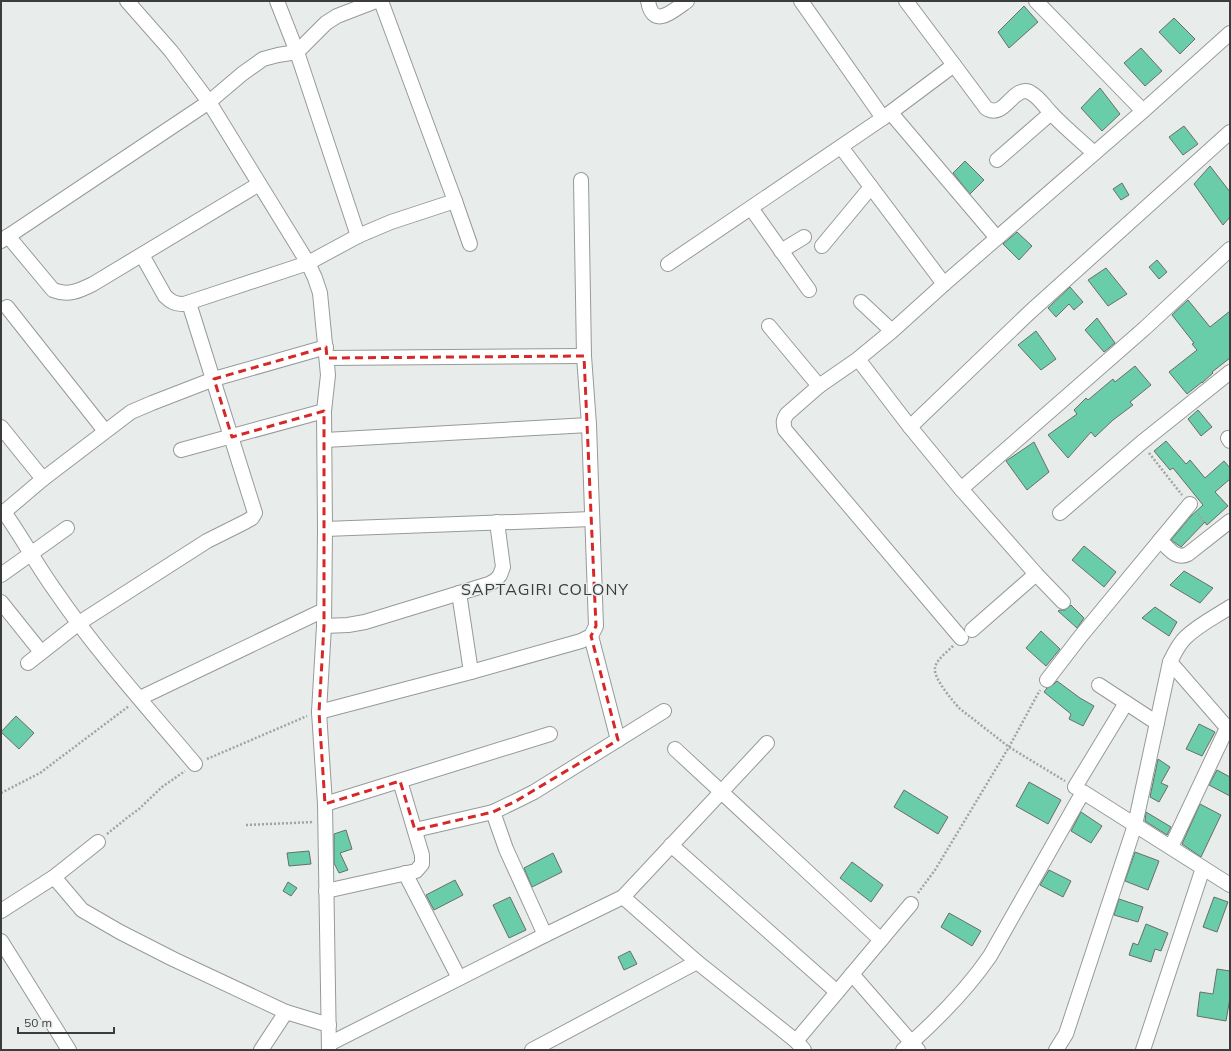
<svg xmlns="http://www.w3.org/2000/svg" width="1231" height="1051" font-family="Mulish,sans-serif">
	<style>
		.building { fill: #69cdaa; stroke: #6a6d6c }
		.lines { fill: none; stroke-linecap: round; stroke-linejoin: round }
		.street-casing { stroke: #969a99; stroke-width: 16 }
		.path { stroke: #a0a4a3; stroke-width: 2.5; stroke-dasharray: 2 2; stroke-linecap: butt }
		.street { stroke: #fff; stroke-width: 14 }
		.marked { fill: none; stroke: #d62828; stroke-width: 3; stroke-dasharray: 8 5; stroke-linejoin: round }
		.labels { text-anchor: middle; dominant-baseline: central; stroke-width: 3; stroke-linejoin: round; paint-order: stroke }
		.neighbourhood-label { font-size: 16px; letter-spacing: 1px; fill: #3b3d3d; stroke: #e8edec }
	</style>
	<rect width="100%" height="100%" fill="#e8edec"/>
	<!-- building -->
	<g class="building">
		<polygon points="1024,6 1038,22 1009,48 998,32"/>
		<polygon points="1174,18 1195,39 1180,54 1159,32"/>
		<polygon points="1141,48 1162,71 1145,86 1124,63"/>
		<polygon points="1100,88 1120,114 1102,131 1081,108"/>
		<polygon points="1184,126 1198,144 1183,155 1169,137"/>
		<polygon points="965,161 984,180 970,194 953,173"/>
		<polygon points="1210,166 1230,192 1230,217 1223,225 1194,184"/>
		<polygon points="1122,183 1129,195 1121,200 1113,189"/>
		<polygon points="1017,232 1032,246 1019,260 1003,244"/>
		<polygon points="1157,260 1167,272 1159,279 1149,267"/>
		<polygon points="1106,268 1127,294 1108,306 1088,280"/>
		<polygon points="1070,287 1083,302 1074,310 1069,304 1056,317 1048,308"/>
		<polygon points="1188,300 1210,327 1230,311 1230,358 1212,372 1213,373 1202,383 1202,382 1187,394 1169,372 1197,350 1192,344 1194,343 1172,315"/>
		<polygon points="1097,318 1115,343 1104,352 1085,330"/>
		<polygon points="1036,331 1056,359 1041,370 1018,345"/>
		<polygon points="1135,366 1151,385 1130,402 1133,405 1113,420 1095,437 1091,432 1068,458 1048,435 1077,414 1074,410 1086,398 1088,400 1113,379 1115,382"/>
		<polygon points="1198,410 1212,427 1201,436 1188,419"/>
		<polygon points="1166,441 1186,464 1190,460 1205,478 1224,461 1230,468 1230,479 1215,492 1228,506 1207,525 1205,522 1181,547 1171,540 1191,516 1203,505 1173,468 1170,470 1154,451"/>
		<polygon points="1034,442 1049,472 1027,490 1006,461"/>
		<polygon points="1084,546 1116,572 1104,587 1072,560"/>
		<polygon points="1184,571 1213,588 1200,603 1170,585"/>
		<polygon points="1071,605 1084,618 1077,628 1058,611 1060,610 1065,610"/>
		<polygon points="1155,607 1177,622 1169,636 1142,618"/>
		<polygon points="1041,631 1060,649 1046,666 1026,648"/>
		<polygon points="1057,681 1080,698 1094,706 1083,726 1069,719 1071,714 1044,692 1047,688 1053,685"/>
		<polygon points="16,716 34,733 19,749 1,732"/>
		<polygon points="1199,724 1215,732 1202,756 1186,749"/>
		<polygon points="1158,759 1170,767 1161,783 1168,786 1159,802 1150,797"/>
		<polygon points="1217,770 1230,777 1230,796 1209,785"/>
		<polygon points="1029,782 1061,800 1048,824 1016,806"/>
		<polygon points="904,790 948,817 938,834 894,807"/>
		<polygon points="1200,804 1221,815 1201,857 1182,844"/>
		<polygon points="1081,812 1102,826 1091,843 1071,831"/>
		<polygon points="1146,812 1171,827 1167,835 1145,821"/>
		<polygon points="346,830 352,849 340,853 348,870 339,873 334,863 334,834"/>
		<polygon points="309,851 311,864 289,866 287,853"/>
		<polygon points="1135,852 1159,861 1148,890 1125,881"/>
		<polygon points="553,853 562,872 532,887 524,868"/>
		<polygon points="852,862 883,885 871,902 840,878"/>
		<polygon points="1049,870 1071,881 1063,897 1040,885"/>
		<polygon points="455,880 463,895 434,910 426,895"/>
		<polygon points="288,882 297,888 291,896 283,891"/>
		<polygon points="510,897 526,930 509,938 493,905"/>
		<polygon points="1214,897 1228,902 1217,932 1203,927"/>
		<polygon points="1119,899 1143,907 1138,922 1114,915"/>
		<polygon points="949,913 981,931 972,946 941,927"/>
		<polygon points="1146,924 1168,933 1161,951 1155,949 1151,962 1129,955 1133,943 1138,945"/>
		<polygon points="630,951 637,964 624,970 618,957"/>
		<polygon points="1217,969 1230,971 1230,998 1226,1021 1197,1016 1200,992 1213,994"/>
	</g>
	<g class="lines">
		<defs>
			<g id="street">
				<polyline points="127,1 171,51 209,102 308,263 315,278 320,293 328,375 324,411 325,529 324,626 319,712 325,804 329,1050"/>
				<path d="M 648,1 C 653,30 673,11 687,1"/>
				<polyline points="801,1 883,118"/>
				<polyline points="1036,1 1143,111"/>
				<path d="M 954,65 L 986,108 C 1003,119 1010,92 1025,91 C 1027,91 1030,92 1031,93 C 1039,97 1045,107 1051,113 C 1064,127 1080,140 1094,153"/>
				<polyline points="891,113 997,238"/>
				<polyline points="841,147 944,284"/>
				<polyline points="997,160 1051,113"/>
				<polyline points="455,201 470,244"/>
				<polyline points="751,208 809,290"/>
				<path d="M 8,236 L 53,290 C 68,296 79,291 93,284 L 259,184"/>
				<polyline points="358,236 391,222 455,201 381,1"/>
				<polyline points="1,241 209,102 242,74 263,59 278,55 297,52 326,23 337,16 376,1"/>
				<polyline points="822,246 871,187"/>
				<polyline points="781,251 804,237"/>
				<path d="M 142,255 L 165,296 C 171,302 175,304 184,304 L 308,263 L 358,236 L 297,52 L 277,1"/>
				<polyline points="668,264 883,118 954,65 906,1"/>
				<polyline points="861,302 892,331"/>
				<polyline points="7,307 105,431"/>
				<polyline points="769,326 819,386"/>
				<polyline points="327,358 584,356"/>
				<polyline points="858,359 910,427 961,489"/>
				<polyline points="1,427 43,479"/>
				<polyline points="910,427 1030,312 1230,132"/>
				<polyline points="1228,438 1230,441"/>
				<polyline points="325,440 589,425"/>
				<polyline points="181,450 324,411"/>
				<polyline points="4,512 43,479 131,412 152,403 214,379 326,347"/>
				<polyline points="1060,513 1141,443 1230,372"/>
				<path d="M 1,514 L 4,512 C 22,537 36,564 54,589 C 96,651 147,707 195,764"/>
				<polyline points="325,529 592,519"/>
				<path d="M 1160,540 C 1169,549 1176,560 1188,554 L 1230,521"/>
				<polyline points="1036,574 1063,602"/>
				<polyline points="1,575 67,528"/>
				<polyline points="459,593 471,672"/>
				<polyline points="1,602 41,652"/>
				<polyline points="324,626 348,625 365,622 489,584 496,580 500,575 503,567 497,522"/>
				<polyline points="972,630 1036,574 961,489 1145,328 1230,249"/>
				<polyline points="591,636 618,740"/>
				<path d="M 961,638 L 785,430 C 783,423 783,420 787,414 L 819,386 L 858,359 L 892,331 L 944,284 L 1143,111 L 1230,33"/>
				<polyline points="1170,662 1230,731"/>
				<polyline points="28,663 79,623 207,541 245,522 252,518 255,513 189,303"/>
				<polyline points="1047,680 1080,637 1190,504"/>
				<polyline points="1099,685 1157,723"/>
				<polyline points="140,698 324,610"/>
				<polyline points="319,712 471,672 581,641 591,636 596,626 589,425 584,356 581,180"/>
				<polyline points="675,749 881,940"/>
				<polyline points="1075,787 1126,703"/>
				<polyline points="325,804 550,734"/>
				<polyline points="415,830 493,812"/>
				<polyline points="671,845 837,992"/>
				<polyline points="1171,847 1227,728"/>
				<polyline points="405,873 459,978"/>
				<polyline points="54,877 82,910 120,932 173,959 286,1012 329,1025"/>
				<polyline points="326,891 416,871 422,864 422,855 400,781"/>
				<polyline points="623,897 697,962 796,1041 804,1050"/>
				<polyline points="1,911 54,877 98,842"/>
				<polyline points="545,935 506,849 493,812 516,801 534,792 664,711"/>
				<polyline points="1,941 69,1050"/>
				<polyline points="852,974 918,1050"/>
				<polyline points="796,1041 911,904"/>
				<polyline points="329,1044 545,935 623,897 767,743"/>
				<polyline points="261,1050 286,1012"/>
				<polyline points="532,1050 697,962"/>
				<path d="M 903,1050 C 935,1022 966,991 990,956 L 1083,792 L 1230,885"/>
				<path d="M 1056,1050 L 1066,1034 L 1135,825 L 1170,662 C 1174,654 1178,645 1185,638 C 1198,625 1215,617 1230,607"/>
				<polyline points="1143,1050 1203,868"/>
			</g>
		</defs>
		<!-- street casing -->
		<use href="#street" class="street-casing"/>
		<!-- path -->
		<g class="path">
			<polyline points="1149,453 1182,495"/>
			<polyline points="1198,514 1206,524"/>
			<path d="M 953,646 C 947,652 936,660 935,668 C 933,678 953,701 959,708 L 1009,747 L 1065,781"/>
			<polyline points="207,759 307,716"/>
			<polyline points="1,793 40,773 129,706"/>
			<polyline points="246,825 314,822"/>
			<polyline points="107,834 128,817 139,809 162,787 185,771"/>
			<polyline points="918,893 935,870 1009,747 1040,690"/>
		</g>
		<!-- street -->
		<use href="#street" class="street"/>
	</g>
	<!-- marked area -->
	<path class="marked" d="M 326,347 L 327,358 L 584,356 L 596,626 L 591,636 L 618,740 L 516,801 L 493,812 L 415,830 L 400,781 L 325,804 L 319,712 L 324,626 L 324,411 L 232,437 L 214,379 Z"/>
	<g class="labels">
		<!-- neighbourhood labels -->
		<g class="neighbourhood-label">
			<text x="545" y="589">SAPTAGIRI COLONY</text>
		</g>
	</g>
	<!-- border -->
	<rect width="1231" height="1051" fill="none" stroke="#3b3d3d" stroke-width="4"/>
	<!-- scale -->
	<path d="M18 1027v6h96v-6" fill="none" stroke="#3b3d3d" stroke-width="2"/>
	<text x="24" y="1027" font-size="12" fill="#3b3d3d" stroke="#e8edec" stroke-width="3" paint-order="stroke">50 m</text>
</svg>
